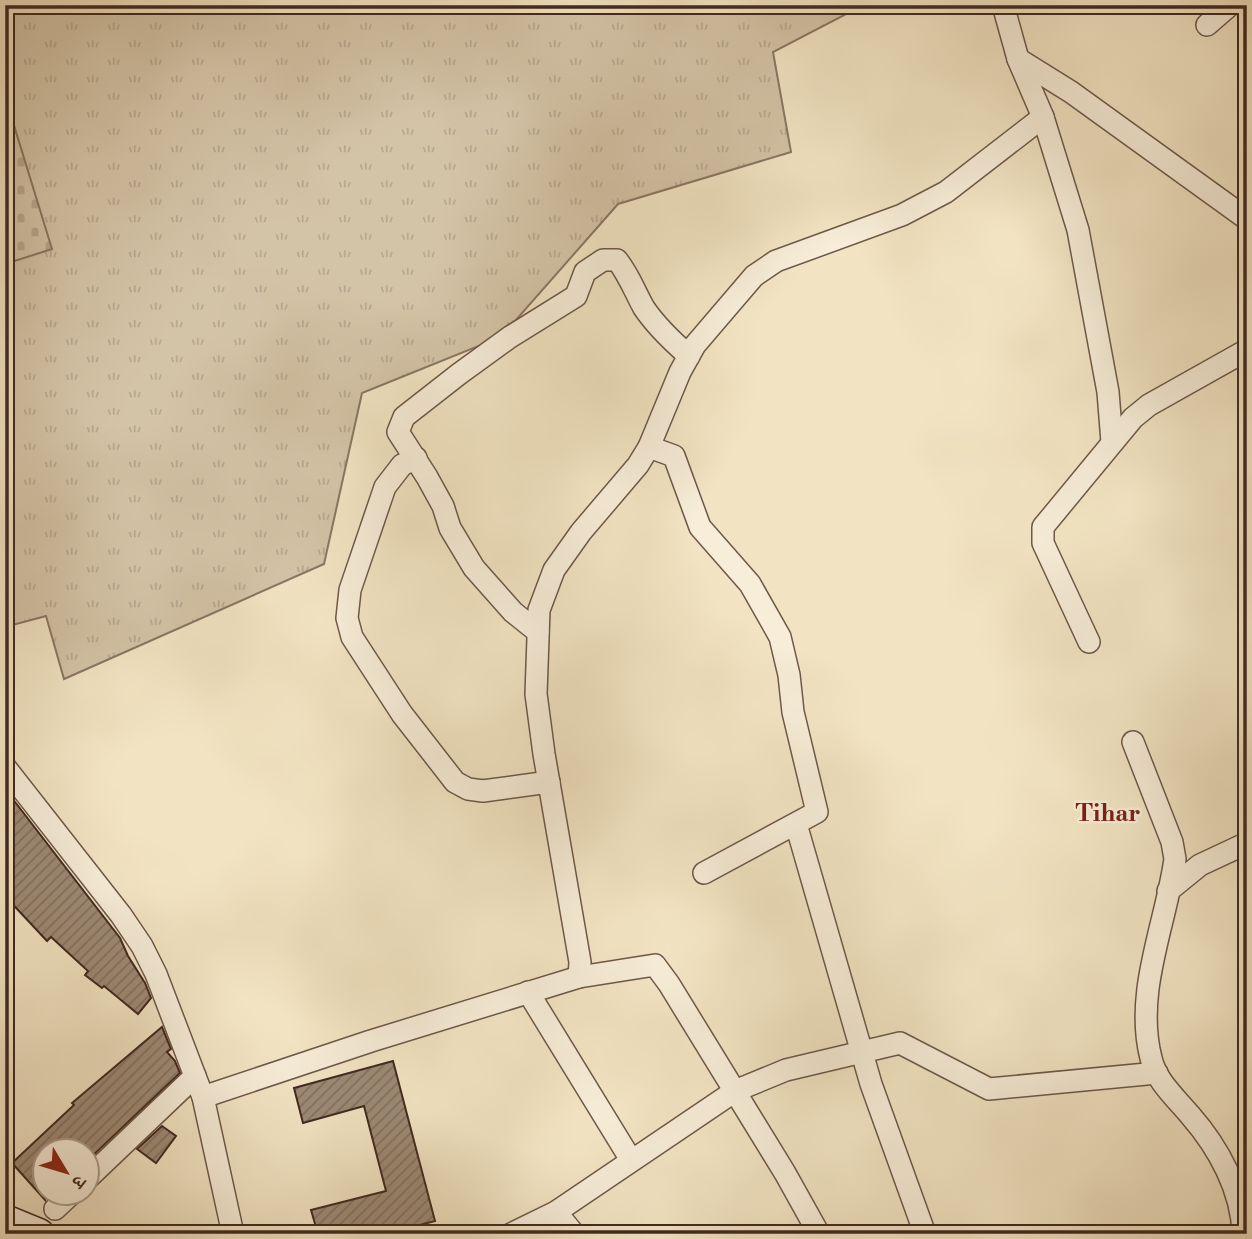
<svg xmlns="http://www.w3.org/2000/svg" width="1252" height="1239" font-family="'Libre Bodoni','Noto Serif Devanagari',serif">
	<style>
		.cemetery { fill: url(#cemetery-stones); stroke: #8a7664; stroke-width: 2 }
		.park { fill: url(#park-tufts); stroke: #8a7664; stroke-width: 2 }
		.building { fill: url(#building-hatch); stroke: #412920; stroke-width: 2 }
		.lines { fill: none; stroke-linecap: round; stroke-linejoin: round }
		.street-casing { stroke: #6d5849; stroke-width: 24 }
		.secondary-casing { stroke: #412920; stroke-width: 33 }
		.street { stroke: #f7edd8; stroke-width: 21 }
		.secondary { stroke: #f7edd8; stroke-width: 30 }
		.labels { text-anchor: middle; dominant-baseline: central; stroke-width: 5; stroke-linejoin: round; paint-order: stroke }
		.neighbourhood-label { font-size: 24px; font-weight: bold; fill: #7a1f14; stroke: #f7edd8 }
	</style>
	<defs>
		<pattern id="cemetery-stones" width="16" height="16" patternUnits="userSpaceOnUse" patternTransform="scale(1.75)"><rect width="16" height="16" fill="#d4c4a7"/><path d="M2 7V4a2 2 0 0 1 4 0v3zM10 15v-3a2 2 0 0 1 4 0v3z" fill="#b7a88f"/></pattern>
		<pattern id="park-tufts" width="24" height="20" patternUnits="userSpaceOnUse" patternTransform="scale(1.75)"><rect width="24" height="20" fill="#d4c4a7"/><path d="M3 7l-1-3M5 7V3M7 7l1-3M15 17l-1-3M17 17v-4M19 17l1-3" fill="none" stroke="#b7a88f"/></pattern>
		<pattern id="building-hatch" width="6" height="6" patternUnits="userSpaceOnUse" patternTransform="scale(1.75)"><rect width="6" height="6" fill="#9d8a75"/><path d="M-1 1l2-2M0 6l6-6M5 7l2-2" fill="none" stroke="#827160"/></pattern>
	</defs>
	<rect width="100%" height="100%" fill="#f2e4c3"/>
	<filter id="stains"><feTurbulence type="fractalNoise" baseFrequency=".00286" numOctaves="4"/><feColorMatrix values="0 0 0 0 .2 0 0 0 0 .09 0 0 0 0 .02 0 0 0 .5 -.17"/></filter>
	<radialGradient id="worn" r=".72"><stop offset=".6" stop-color="#630" stop-opacity="0"/><stop offset="1" stop-color="#630" stop-opacity=".3"/></radialGradient>
	<!-- cemetery -->
	<polygon class="cemetery" points="5,96 53,250 5,264"/>
	<!-- park -->
	<polygon class="park" points="5,5 856,5 858,8 773,52 791,152 618,204 501,337 362,393 324,564 64,679 46,616 5,627 5,264 52,249 5,96"/>
	<!-- building -->
	<g class="building">
		<polygon points="5,789 120,938 128,956 145,983 151,998 138,1014 104,986 102,988 85,975 88,971 51,937 47,941 5,896"/>
		<polygon points="162,1027 171,1049 167,1052 175,1061 180,1073 88,1160 88,1152 46,1152 45,1200 12,1163 74,1105 72,1103"/>
		<polygon points="393,1061 435,1221 386,1234 318,1234 311,1210 386,1191 364,1106 303,1123 294,1088"/>
		<polygon points="162,1126 176,1136 156,1163 137,1149"/>
	</g>
	<g class="lines">
		<defs>
			<g id="street">
				<polyline points="1003,5 1018,59 1071,92 1247,219"/>
				<polyline points="1207,25 1230,5"/>
				<polyline points="1043,117 1078,230 1108,392 1112,442"/>
				<polyline points="649,447 674,456 700,527 750,584 780,637 789,675 793,712 817,812 704,873"/>
				<polyline points="416,458 402,465 385,487 350,590 347,618 352,637 402,714 455,782 468,789 483,791 549,782"/>
				<path d="M 538,632 L 513,612 L 474,568 L 450,528 L 443,506 L 427,477 L 398,432 L 404,417 L 459,374 L 510,337 L 576,296 L 585,272 L 603,260 L 617,260 C 629,275 635,292 644,308 C 656,326 673,342 689,356"/>
				<polyline points="1089,642 1043,543 1043,527 1133,418 1149,405 1247,350"/>
				<path d="M 1133,742 L 1172,842 L 1175,859 C 1166,924 1134,992 1151,1058 C 1156,1081 1175,1097 1190,1115 C 1218,1147 1242,1190 1243,1234"/>
				<polyline points="5,767 121,915 142,946 156,974 203,1097 233,1234"/>
				<polyline points="796,824 871,1084 925,1234"/>
				<polyline points="1168,891 1200,865 1247,843"/>
				<polyline points="528,992 631,1160"/>
				<polyline points="203,1097 371,1041 579,977"/>
				<polyline points="88,1178 195,1076"/>
				<polyline points="55,1209 71,1194"/>
				<polyline points="556,1212 574,1234"/>
				<polyline points="511,1234 556,1212 735,1091 786,1070 900,1043 989,1089 1157,1073"/>
				<polyline points="819,1234 785,1173 669,984 655,965 579,977 580,962 544,754 536,694 539,610 554,570 581,532 638,465 649,447 680,372 695,345 754,276 776,261 902,215 946,192 1043,117 1018,59"/>
			</g>
			<polyline id="secondary" points="5,1220 39,1234"/>
		</defs>
		<!-- street casing -->
		<use href="#street" class="street-casing"/>
		<!-- secondary casing -->
		<use href="#secondary" class="secondary-casing"/>
		<!-- street -->
		<use href="#street" class="street"/>
		<!-- secondary -->
		<use href="#secondary" class="secondary"/>
	</g>
	<g class="labels">
		<!-- neighbourhood labels -->
		<g class="neighbourhood-label">
			<text x="1108" y="814">Tihar</text>
		</g>
	</g>
	<!-- margin -->
	<rect width="1252" height="1239" fill="none" stroke="#f2e4c3" stroke-width="28"/>
	<rect x="7" y="7" width="1238" height="1225" fill="none" stroke="#412920" stroke-width="3.5"/>
	<rect x="14" y="14" width="1224" height="1211" fill="none" stroke="#412920" stroke-width="2"/>
	<!-- north arrow -->
	<g transform="translate(66 1172) rotate(128)"><circle r="33" fill="#f7edd8" stroke="#ae9f8e" stroke-width="2"/>
	<path d="M0-5L12 26L0 18L-12 26Z" fill="#8f2418"/>
	<text y="-10" font-size="19" font-weight="bold" text-anchor="middle" fill="#412920">उ</text>
	</g>
	<rect width="100%" height="100%" filter="url(#stains)"/>
	<rect width="100%" height="100%" fill="url(#worn)"/>
</svg>
